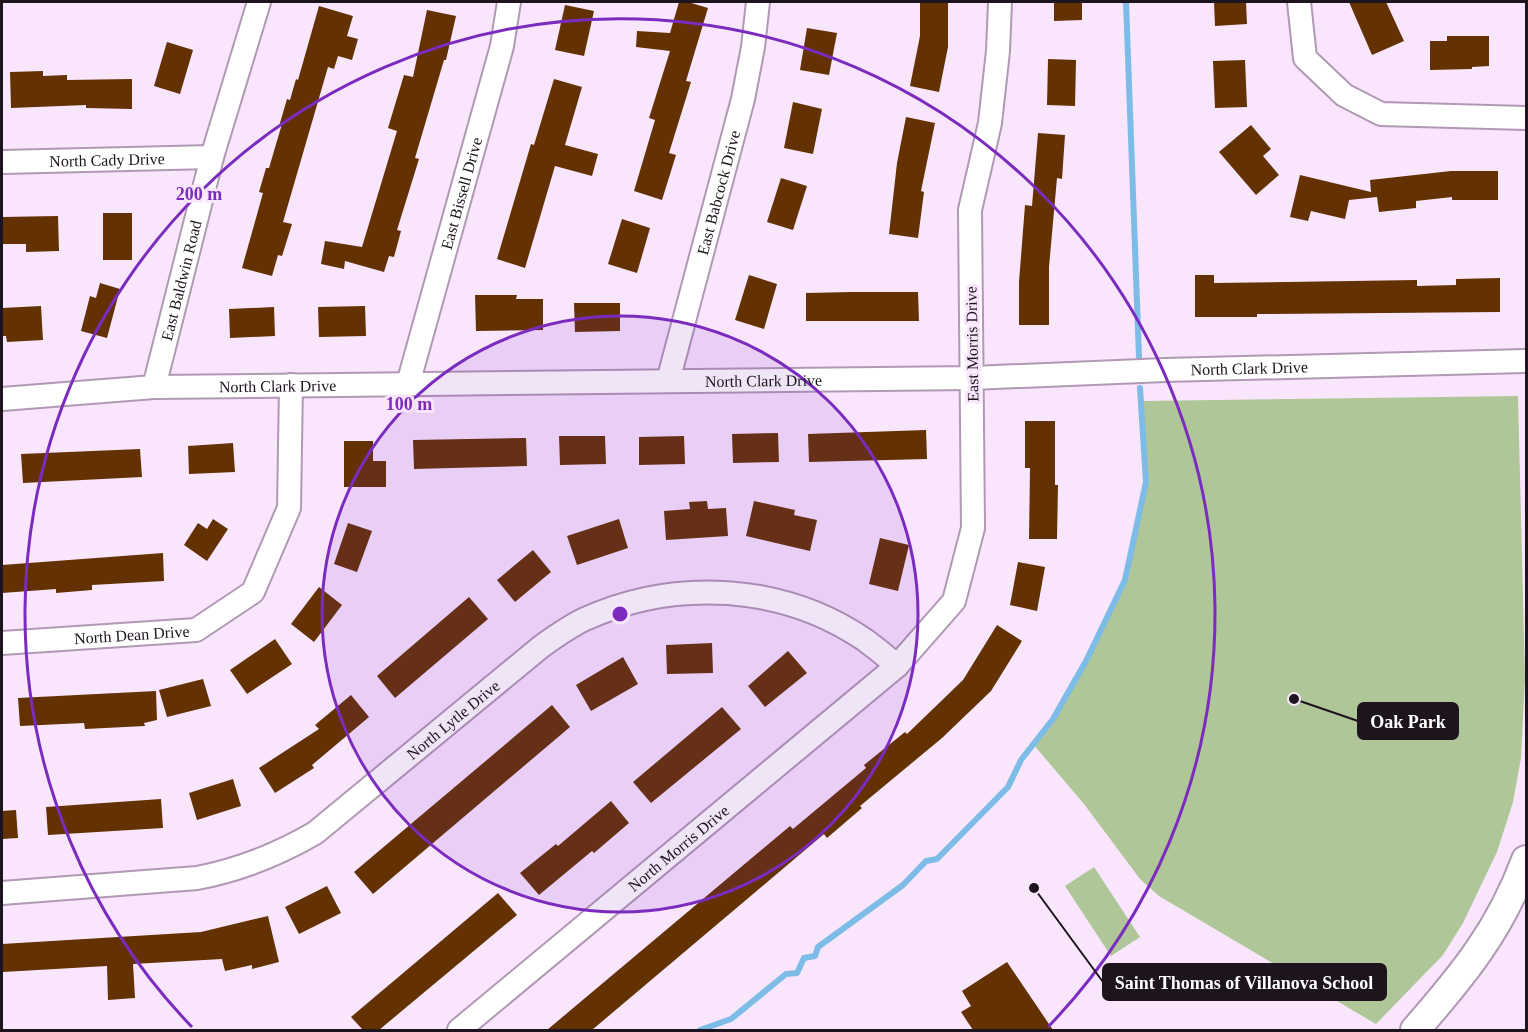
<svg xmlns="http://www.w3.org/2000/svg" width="1528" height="1032" font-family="Georgia,serif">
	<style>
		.park { fill: #afc698 }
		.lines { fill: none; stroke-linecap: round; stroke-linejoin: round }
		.stream { stroke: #7ebce8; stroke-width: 6 }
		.building { fill: #633102 }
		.minor-casing { stroke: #b099b3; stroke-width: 26 }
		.tertiary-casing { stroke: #b099b3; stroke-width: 32 }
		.minor { stroke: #fff; stroke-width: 22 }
		.tertiary { stroke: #fff; stroke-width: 28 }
		.ring { fill: none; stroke: #7b2cbf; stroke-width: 3 }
		.labels { text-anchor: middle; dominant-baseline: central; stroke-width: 6; stroke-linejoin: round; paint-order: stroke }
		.street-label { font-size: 16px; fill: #1d141e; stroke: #f9e6fd }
		.centre { fill: #7b2cbf; stroke: #f9e6fd; stroke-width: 3 }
		.ring-label { font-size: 18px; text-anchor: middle; font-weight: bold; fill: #7b2cbf; stroke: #f9e6fd; stroke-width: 6; stroke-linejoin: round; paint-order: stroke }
		.leader { fill: none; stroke: #1d141e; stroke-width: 2 }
		.callout-dot { fill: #1d141e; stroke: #f9e6fd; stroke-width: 2 }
		.callout { fill: #1d141e; stroke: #1d141e; stroke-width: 2 }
		.callout-label { font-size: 18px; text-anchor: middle; font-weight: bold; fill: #fff }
	</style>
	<rect width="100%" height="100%" fill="#f9e6fd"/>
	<!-- park -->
	<g class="park">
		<polygon points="1518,396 1525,678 1521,758 1513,802 1497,852 1463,923 1443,955 1376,1024 1159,896 1140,879 1084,804 1033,744 1053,719 1086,661 1125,580 1146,482 1141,401"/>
		<polygon points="1094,867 1140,937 1111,956 1065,886"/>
	</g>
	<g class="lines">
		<!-- stream -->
		<g class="stream">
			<polyline points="1126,2 1139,357"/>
			<polyline points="700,1030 731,1019 786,974 797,973 804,958 815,956 818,947 903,885 926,861 937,859 1008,787 1021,760 1053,719 1086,661 1125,580 1146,482 1140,388"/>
		</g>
	</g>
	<!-- building -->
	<g class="building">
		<polygon points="679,2 688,2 708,8 686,81 691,82 669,153 676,155 662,200 634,191 655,120 649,118 670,51 636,47 637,31 670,33"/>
		<polygon points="920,2 948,2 948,47 939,92 910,86 920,36"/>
		<polygon points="1054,2 1082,2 1082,20 1054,21"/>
		<polygon points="1214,2 1246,2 1247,24 1215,26"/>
		<polygon points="1349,2 1386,2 1404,41 1372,55"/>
		<polygon points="565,5 594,11 584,56 555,50"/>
		<polygon points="319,6 353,16 347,36 358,39 352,60 338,56 334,69 328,67 283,222 292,224 282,256 278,255 272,276 242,268 263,193 259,192 266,168 269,168 282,124 280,123 287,99 290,100 296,79 298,80"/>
		<polygon points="427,10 456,16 446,60 444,60 415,158 419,159 397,230 401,231 394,257 389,256 384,272 345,261 344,269 321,264 325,241 362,247 397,131 388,128 404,75 413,77"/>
		<polygon points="807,28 837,33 829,75 800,70"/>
		<polygon points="1447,36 1489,36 1489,66 1472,67 1472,69 1430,70 1430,41 1447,41"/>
		<polygon points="167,42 193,50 180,94 154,86"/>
		<polygon points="1048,59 1076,60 1075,106 1047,105"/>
		<polygon points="1245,60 1247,107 1215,108 1213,61"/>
		<polygon points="43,71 43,76 67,75 67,80 132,79 132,109 86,108 86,105 11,108 10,72"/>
		<polygon points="554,79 582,87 565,145 598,154 592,176 555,166 525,268 497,259 531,144 534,145"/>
		<polygon points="793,102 822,109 813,154 784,148"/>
		<polygon points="906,117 935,123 921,191 924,192 918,238 889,234 897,163"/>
		<polygon points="1251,125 1271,149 1263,156 1279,175 1256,195 1219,152"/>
		<polygon points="1038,133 1065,135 1062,179 1057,178 1049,267 1049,325 1019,325 1019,282 1025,205 1032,206"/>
		<polygon points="1451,171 1498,171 1498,200 1452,200 1452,197 1416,201 1416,208 1379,212 1377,197 1349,200 1345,219 1311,211 1308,221 1290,217 1300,175 1371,192 1370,180"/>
		<polygon points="781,178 807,186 793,230 767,222"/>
		<rect x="103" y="213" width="29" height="47"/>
		<polygon points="58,216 59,251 26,252 26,244 3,244 2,217"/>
		<polygon points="622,219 650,228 637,273 608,264"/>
		<polygon points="749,275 777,284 764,329 735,320"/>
		<polygon points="1195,275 1214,275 1214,283 1417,280 1417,286 1456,285 1456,279 1500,278 1500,312 1257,314 1257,317 1195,317"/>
		<polygon points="100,283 120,289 107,338 81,331 90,296 96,298"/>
		<polygon points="852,292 918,292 919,321 806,321 806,293"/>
		<polygon points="475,295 517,295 516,299 543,299 543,330 476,331"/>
		<polygon points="574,303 620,303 620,331 575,332"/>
		<polygon points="41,306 43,340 7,342 6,336 2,336 2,308"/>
		<polygon points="365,306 366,336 319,337 318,307"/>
		<polygon points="274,307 275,336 230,338 229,309"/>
		<polygon points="1025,421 1055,421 1055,485 1058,485 1057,539 1029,539 1030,468 1025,468"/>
		<polygon points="926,430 927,459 809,462 808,434"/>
		<polygon points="778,433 779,462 733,463 732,434"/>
		<polygon points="559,436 605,436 606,464 560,465"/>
		<polygon points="684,436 685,464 639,465 639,437"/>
		<polygon points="526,438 527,466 414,469 413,440"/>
		<polygon points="344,441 373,441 373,461 386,461 386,487 344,487"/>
		<polygon points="233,443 235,472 189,474 188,446"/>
		<polygon points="140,449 142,477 23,483 21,454"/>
		<polygon points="707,501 708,509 726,508 728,536 666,540 664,511 690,509 689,502"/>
		<polygon points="754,501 795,510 794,515 817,520 810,551 746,536"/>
		<polygon points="213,519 228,529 207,561 184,545 198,523 207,529"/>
		<polygon points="619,519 628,548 577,565 567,536"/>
		<polygon points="348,523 372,531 357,572 334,564"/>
		<polygon points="880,538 909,545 898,591 869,584"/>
		<polygon points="533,550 551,572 515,602 497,580"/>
		<polygon points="163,553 164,581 92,585 92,590 56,593 56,589 2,593 2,565"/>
		<polygon points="1018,562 1045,567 1037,611 1010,605"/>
		<polygon points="319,587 342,605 314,642 291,624"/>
		<polygon points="469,597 488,619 395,698 377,676"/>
		<polygon points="997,625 1022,641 991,691 942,738 860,806 862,808 827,838 824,834 592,1030 547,1030 790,826 793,829 866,768 864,765 905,732 907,734 963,680"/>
		<polygon points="275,639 292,664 247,694 230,670"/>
		<polygon points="712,643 713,673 667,674 666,645"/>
		<polygon points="788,651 807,673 765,707 748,686"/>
		<polygon points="623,657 638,684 591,711 576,685"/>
		<polygon points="203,679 211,706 167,717 159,690"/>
		<polygon points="156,691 157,720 144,723 145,726 85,729 84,723 20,726 18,698"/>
		<polygon points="351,695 369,717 312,765 314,768 275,793 259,768 319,729 315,725"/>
		<polygon points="552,705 570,727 373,894 354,872"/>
		<polygon points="722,707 741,729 651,803 633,782"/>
		<polygon points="233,779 241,806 197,820 189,793"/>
		<polygon points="161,799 163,828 48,835 46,807"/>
		<polygon points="611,801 629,823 594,853 592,851 539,895 520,873 556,844 558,846"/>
		<polygon points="16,810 18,838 2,839 2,811"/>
		<polygon points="327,886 341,913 299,934 285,907"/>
		<polygon points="498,893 517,915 379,1030 363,1030 351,1017"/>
		<polygon points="268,916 279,962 252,969 252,965 225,971 222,959 133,964 135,998 108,1000 107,966 3,972 2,944 201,932"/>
		<polygon points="1007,962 1053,1030 973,1030 961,1012 971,1006 962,991"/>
	</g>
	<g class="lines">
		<defs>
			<g id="minor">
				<polyline points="1299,2 1305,58 1344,95 1381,114 1526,118"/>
				<path id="s1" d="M 2,162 L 212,157"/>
				<path id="s2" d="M 668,381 L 743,99 L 753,47 L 758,2"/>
				<path id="s3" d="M 408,384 L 502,46 L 509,2"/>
				<path id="s4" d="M 154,387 L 212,157 L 259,2"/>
				<path id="s5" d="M 2,399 L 154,387 L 972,378 L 1165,370 L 1526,361"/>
				<path id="s6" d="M 2,643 L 196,630 L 253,592 L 289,508 L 291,385"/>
				<path id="s7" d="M 2,893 L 197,878 C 240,870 277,855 315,833 L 542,646 C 556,636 570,626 585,619 C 675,578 783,584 865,640 C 876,648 887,657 897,666"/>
				<path id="s8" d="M 459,1030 L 897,666 L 954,601 L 973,528 L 970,210 L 990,123 L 998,51 L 1000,2"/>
			</g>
			<path id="tertiary" d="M 1415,1030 C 1463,975 1500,930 1526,860"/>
		</defs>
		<!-- minor casing -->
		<use href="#minor" class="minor-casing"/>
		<!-- tertiary casing -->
		<use href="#tertiary" class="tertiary-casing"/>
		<!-- minor -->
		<use href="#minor" class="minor"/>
		<!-- tertiary -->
		<use href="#tertiary" class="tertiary"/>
	</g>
	<!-- distance rings -->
	<circle cx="620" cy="614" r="298" fill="#7b2cbf" fill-opacity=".12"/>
	<g class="ring">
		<circle cx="620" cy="614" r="298"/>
		<path d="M192 1027A595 595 0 1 1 1048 1027"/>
	</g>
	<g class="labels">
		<!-- street labels -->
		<g class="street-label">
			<text stroke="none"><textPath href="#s1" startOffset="105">North Cady Drive</textPath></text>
			<text stroke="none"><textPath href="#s2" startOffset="195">East Babcock Drive</textPath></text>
			<text stroke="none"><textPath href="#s3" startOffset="198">East Bissell Drive</textPath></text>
			<text stroke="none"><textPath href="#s4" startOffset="110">East Baldwin Road</textPath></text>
			<text transform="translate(972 344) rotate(-91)">East Morris Drive</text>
			<text stroke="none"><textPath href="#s5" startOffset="1248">North Clark Drive</textPath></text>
			<text stroke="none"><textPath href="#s5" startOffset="762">North Clark Drive</textPath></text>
			<text stroke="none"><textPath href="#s5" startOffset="276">North Clark Drive</textPath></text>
			<text stroke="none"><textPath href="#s6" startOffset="130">North Dean Drive</textPath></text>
			<text stroke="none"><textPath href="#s7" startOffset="501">North Lytle Drive</textPath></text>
			<text stroke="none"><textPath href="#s8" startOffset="285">North Morris Drive</textPath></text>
		</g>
	</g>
	<circle cx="620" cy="614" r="9" class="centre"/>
	<g class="ring-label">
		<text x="199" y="200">200 m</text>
		<text x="409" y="410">100 m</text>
	</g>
	<!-- callouts -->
	<path class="leader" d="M1294 699L1358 721M1034 888L1103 982"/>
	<g class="callout-dot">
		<circle cx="1294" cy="699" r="6"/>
		<circle cx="1034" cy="888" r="6"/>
	</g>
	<g class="callout">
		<rect x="1358" y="703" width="100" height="36" rx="6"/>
		<rect x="1103" y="964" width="283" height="36" rx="6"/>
	</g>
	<g class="callout-label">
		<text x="1408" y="728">Oak Park</text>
		<text x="1244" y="989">Saint Thomas of Villanova School</text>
	</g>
	<!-- border -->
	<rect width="1528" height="1032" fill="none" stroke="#1d141e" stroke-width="6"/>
</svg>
